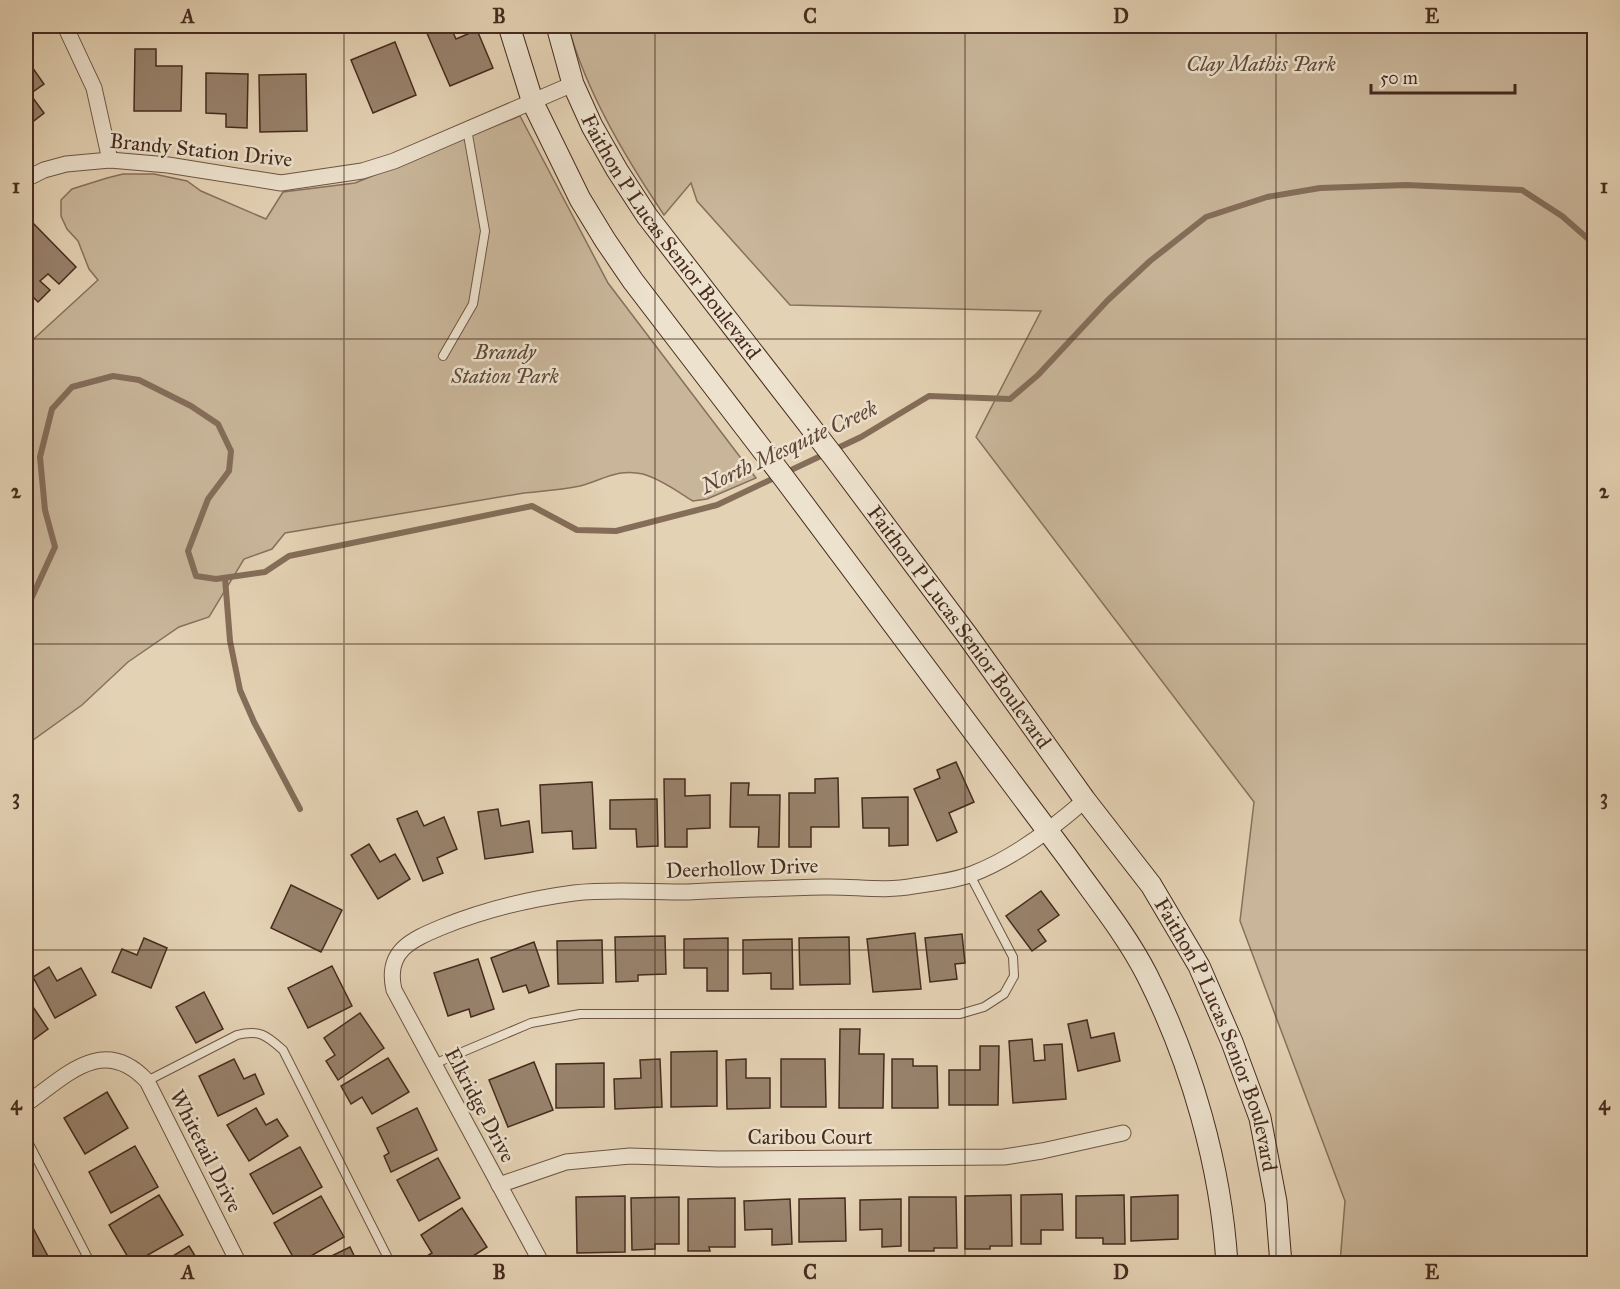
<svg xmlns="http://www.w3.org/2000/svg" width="1620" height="1289" font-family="'IM FELL Great Primer',serif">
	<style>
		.green { fill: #c9b69a; stroke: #88705c; stroke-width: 1.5 }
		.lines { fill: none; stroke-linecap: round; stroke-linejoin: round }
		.stream { stroke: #846d59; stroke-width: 6 }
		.building { fill: #98826c; stroke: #462b1e; stroke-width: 1.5 }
		.service-casing { stroke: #6e5544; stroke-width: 10 }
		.minor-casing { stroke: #6e5544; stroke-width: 17 }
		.secondary-casing { stroke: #462b1e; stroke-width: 23 }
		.service { stroke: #ede2ce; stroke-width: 8 }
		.minor { stroke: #ede2ce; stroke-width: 15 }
		.secondary { stroke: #ede2ce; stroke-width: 21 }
		.grid { fill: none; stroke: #462b1e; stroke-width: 1.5; stroke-opacity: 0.55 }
		.labels { text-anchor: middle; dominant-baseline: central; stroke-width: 5; stroke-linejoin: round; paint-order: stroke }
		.park-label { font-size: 21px; font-style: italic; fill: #604737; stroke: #ede2ce }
		.street-label { font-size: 21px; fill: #462b1e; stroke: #ede2ce }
		.water-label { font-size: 22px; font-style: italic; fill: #604637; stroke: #ede2ce }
		.neatline { fill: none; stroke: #462b1e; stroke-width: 2 }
		.grid-label { font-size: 20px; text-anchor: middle; font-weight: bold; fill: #462b1e }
	</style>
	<rect width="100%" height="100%" fill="#e4d2b4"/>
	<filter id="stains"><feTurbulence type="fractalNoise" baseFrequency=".00333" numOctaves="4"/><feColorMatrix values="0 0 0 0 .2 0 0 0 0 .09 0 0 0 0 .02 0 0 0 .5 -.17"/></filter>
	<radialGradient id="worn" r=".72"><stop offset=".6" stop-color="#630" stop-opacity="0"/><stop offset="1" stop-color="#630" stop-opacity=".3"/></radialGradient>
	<!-- green -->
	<g class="green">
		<path d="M 568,26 L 1594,26 L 1594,1263 L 1340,1263 L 1345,1201 L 1240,921 L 1254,802 L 976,437 L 1041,311 L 790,305 L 697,201 L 691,183 L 664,215 C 625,157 587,93 568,26 Z"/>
		<path d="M 520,116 L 608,283 L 756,478 L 707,499 L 693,501 C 678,492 661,479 643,474 C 618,468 603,480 580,486 C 561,490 543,491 524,493 L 285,533 L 272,549 L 244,559 L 209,617 L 179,627 L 128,662 L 82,705 L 26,745 L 26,346 L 98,280 L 89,269 L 78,241 L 67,229 L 61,216 L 61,200 L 72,189 L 107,178 L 123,174 L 154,174 L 187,181 L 201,191 L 266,219 L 283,192 L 355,183 Z"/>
	</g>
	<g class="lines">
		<!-- stream -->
		<g class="stream">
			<polyline points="225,578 230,641 240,690 254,722 300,809"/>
			<polyline points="26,610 55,547 45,510 40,457 52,409 72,387 113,376 139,380 191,406 218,424 231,451 229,471 208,499 188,551 196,576 216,579 265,572 289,556 532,506 577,530 616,531 717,505 861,437 929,396 1010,399 1038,375 1108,300 1150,261 1206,217 1267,197 1320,188 1406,185 1522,190 1562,216 1594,244"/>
		</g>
	</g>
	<!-- building -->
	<g class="building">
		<polygon points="440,26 450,26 456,39 477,30 493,68 450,86 426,31"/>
		<polygon points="395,42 416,95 373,113 351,60"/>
		<polygon points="135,49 156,49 156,66 182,66 181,111 134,111"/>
		<polygon points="32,67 44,84 30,94 44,113 26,127 26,72"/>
		<polygon points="206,73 248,74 247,128 226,127 226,114 206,113"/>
		<polygon points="306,74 307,131 260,132 259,75"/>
		<polygon points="32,222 76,267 59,284 48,274 40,281 50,290 38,302 26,290 26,228"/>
		<polygon points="956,762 974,802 949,813 957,832 937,841 914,789 940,778 937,770"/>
		<polygon points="838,778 839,827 811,827 811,847 789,847 789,793 815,793 815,779"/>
		<polygon points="664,779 685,779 685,796 710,795 710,828 687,829 687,847 665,847"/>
		<polygon points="592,782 596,848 573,849 572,831 542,833 540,785"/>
		<polygon points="731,783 749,783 748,795 780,795 779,847 758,847 759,827 730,827"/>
		<polygon points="908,797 908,845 889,846 889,828 863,828 862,798"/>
		<polygon points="657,799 658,846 637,847 636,829 610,829 610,800"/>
		<polygon points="498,809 501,826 529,821 533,852 485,859 478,812"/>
		<polygon points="417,811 424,826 444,817 457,849 437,858 443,873 423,881 397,819"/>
		<polygon points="369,844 380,862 395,854 410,879 378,899 351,855"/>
		<polygon points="291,885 342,910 321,952 271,928"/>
		<polygon points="1041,891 1059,915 1038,930 1046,941 1032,951 1006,916"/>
		<polygon points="915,933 921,989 873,992 867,939"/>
		<polygon points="962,934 965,963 955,964 957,979 930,982 925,938"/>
		<polygon points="665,936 666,974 638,975 638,981 616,982 615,937"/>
		<polygon points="849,937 850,984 800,985 799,938"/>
		<polygon points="144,938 167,948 151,988 112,972 122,949 137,955"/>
		<polygon points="728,938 728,991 707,991 707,968 684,968 684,939"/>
		<polygon points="792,939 793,989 771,989 771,973 743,974 743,940"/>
		<polygon points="602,940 603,983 558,984 557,941"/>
		<polygon points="534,942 549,986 529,993 526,985 503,992 491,958"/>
		<polygon points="478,959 494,1009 471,1017 469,1009 448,1016 434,973"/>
		<polygon points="332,966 352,1006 308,1028 288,988"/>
		<polygon points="49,967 57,981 81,968 96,995 55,1018 33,977"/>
		<polygon points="204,992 223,1029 196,1043 176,1007"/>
		<polygon points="31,1004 48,1029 26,1045 26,1008"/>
		<polygon points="360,1013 384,1048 338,1080 326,1061 335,1055 324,1038"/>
		<polygon points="1087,1020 1091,1038 1114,1033 1120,1061 1078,1071 1068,1024"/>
		<polygon points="840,1029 860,1029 859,1054 884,1054 883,1108 839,1108"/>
		<polygon points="1032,1039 1034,1061 1045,1060 1044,1045 1062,1044 1066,1099 1013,1103 1009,1041"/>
		<polygon points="980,1046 999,1046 998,1105 949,1105 949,1070 980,1070"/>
		<polygon points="717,1051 717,1106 671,1107 671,1052"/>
		<polygon points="388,1058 409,1092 372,1114 362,1097 351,1104 341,1086"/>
		<polygon points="234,1059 244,1079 255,1074 264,1094 218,1116 199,1076"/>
		<polygon points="660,1059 662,1107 615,1109 614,1079 641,1078 640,1060"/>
		<polygon points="746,1059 746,1078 770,1078 770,1108 727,1109 726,1060"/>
		<polygon points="781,1059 825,1059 826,1107 781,1107"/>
		<polygon points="892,1059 913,1059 913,1066 937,1066 938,1108 892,1108"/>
		<polygon points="534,1062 553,1110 508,1127 489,1080"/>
		<polygon points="604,1063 604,1107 556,1108 556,1064"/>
		<polygon points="107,1092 128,1128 85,1154 64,1118"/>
		<polygon points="256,1108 266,1125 277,1119 288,1136 249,1161 227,1125"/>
		<polygon points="417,1108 437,1150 391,1172 384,1156 389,1153 377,1128"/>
		<polygon points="135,1146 158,1187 111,1213 89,1172"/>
		<polygon points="300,1147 322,1187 273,1214 250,1174"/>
		<polygon points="438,1158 460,1198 419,1221 397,1180"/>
		<polygon points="1062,1194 1063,1230 1041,1230 1041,1244 1021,1244 1021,1195"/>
		<polygon points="159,1195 183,1235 132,1264 109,1225"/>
		<polygon points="1011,1195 1012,1246 990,1246 990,1249 965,1249 965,1196"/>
		<polygon points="1124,1195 1125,1244 1103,1244 1103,1238 1076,1238 1076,1196"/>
		<polygon points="1178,1195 1178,1239 1131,1241 1131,1197"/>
		<polygon points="321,1196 344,1237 297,1264 274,1223"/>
		<polygon points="625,1196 625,1252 577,1253 576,1197"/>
		<polygon points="679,1197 679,1244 655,1244 655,1249 632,1250 631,1198"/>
		<polygon points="909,1197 956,1197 957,1248 934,1248 934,1251 909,1251"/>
		<polygon points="735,1198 735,1247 709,1247 710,1251 688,1251 688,1199"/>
		<polygon points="845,1198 846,1241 799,1242 799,1199"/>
		<polygon points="790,1199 792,1244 772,1245 772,1229 745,1230 744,1201"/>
		<polygon points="901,1199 901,1246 882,1247 882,1229 860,1230 860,1200"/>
		<polygon points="462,1208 487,1247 461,1264 432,1264 427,1256 432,1253 421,1235"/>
		<polygon points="32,1226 52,1264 26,1264 26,1229"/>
		<polygon points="189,1246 200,1264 160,1264"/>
		<polygon points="350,1247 358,1264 315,1264"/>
		<polygon points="492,1258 495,1264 482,1264"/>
	</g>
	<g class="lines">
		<defs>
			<g id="service">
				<polyline points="443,356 473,304 485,231 467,129"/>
				<polyline points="434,1064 531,1023 580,1014 960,1014 984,1007 1004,994 1014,976 1013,957 970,875"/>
				<path d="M 147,1081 L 237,1035 C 260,1029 267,1036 283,1050 L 391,1264"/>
				<polyline points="26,1138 91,1264"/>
			</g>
			<g id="minor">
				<polyline points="65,26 94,88 110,160"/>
				<polyline points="26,179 44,170 66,164 110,160 168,165 281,183 362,171 394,161 573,84"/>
				<path d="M 26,1104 C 66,1076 103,1034 147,1081 L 239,1264"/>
				<polyline points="499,1185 566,1162 630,1156 718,1159 1004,1157 1042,1151 1123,1133"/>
				<path d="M 542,1264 L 394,990 C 385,951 411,940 442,927 C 484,910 529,899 574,893 C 609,889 651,892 687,892 C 733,890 778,888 824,887 C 854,886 884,892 914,886 C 933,883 954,881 972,874 C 1014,858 1052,829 1085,800"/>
			</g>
			<g id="secondary">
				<path d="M 509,26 L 533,103 L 580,199 L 605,240 L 633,281 L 784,478 L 1068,858 C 1095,896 1126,934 1147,975 C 1191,1062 1221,1166 1227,1264"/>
				<path id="s1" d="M 557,26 L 573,84 L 592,126 L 617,170 L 647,216 L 833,456 L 967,635 L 1085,800 L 1151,885 L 1199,966 L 1232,1042 L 1260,1118 L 1276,1202 L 1281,1264"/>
			</g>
		</defs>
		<!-- service casing -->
		<use href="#service" class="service-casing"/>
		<!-- minor casing -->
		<use href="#minor" class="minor-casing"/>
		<!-- secondary casing -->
		<use href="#secondary" class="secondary-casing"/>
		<!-- service -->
		<use href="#service" class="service"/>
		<!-- minor -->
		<use href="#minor" class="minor"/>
		<!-- secondary -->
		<use href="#secondary" class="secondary"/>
	</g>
	<!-- grid -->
	<path class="grid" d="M 344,26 L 344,1264M 655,26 L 655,1264M 965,26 L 965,1264M 1276,26 L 1276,1264M 26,339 L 1594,339M 26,644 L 1594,644M 26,950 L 1594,950"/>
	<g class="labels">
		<!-- park labels -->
		<g class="park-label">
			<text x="1261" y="64">Clay Mathis Park</text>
			<text x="505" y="352">Brandy<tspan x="505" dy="24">Station Park</tspan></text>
		</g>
		<!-- street labels -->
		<g class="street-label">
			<text transform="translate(201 150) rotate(6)">Brandy Station Drive</text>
			<text stroke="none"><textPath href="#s1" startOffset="242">Faithon P Lucas Senior Boulevard</textPath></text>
			<text stroke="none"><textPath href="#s1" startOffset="728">Faithon P Lucas Senior Boulevard</textPath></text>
			<text transform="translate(742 868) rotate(-2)">Deerhollow Drive</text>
			<text stroke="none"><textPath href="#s1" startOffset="1214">Faithon P Lucas Senior Boulevard</textPath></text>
			<text transform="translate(480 1105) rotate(62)">Elkridge Drive</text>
			<text x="810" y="1137">Caribou Court</text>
			<text transform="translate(206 1151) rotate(63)">Whitetail Drive</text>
		</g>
		<!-- water labels -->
		<g class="water-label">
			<text transform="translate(789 447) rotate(-25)">North Mesquite Creek</text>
		</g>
	</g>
	<!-- margin -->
	<rect width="1620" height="1289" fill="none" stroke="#e4d2b4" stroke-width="66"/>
	<!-- scale -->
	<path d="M1371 84v9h144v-9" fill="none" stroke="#462b1e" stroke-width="3"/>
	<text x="1380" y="84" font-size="18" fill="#462b1e" stroke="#ede2ce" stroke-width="4.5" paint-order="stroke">50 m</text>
	<rect x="33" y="33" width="1554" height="1223" class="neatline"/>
	<g class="grid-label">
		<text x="188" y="23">A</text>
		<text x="499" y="23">B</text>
		<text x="810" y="23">C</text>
		<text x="1121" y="23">D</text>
		<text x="1432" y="23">E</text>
		<text x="16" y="193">1</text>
		<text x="1604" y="193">1</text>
		<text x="16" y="498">2</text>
		<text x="1604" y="498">2</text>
		<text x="16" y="804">3</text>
		<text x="1604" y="804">3</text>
		<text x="16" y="1110">4</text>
		<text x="1604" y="1110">4</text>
		<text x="188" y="1279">A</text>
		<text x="499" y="1279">B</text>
		<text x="810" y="1279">C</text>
		<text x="1121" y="1279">D</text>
		<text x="1432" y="1279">E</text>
	</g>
	<rect width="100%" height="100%" filter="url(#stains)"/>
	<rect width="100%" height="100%" fill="url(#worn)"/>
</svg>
